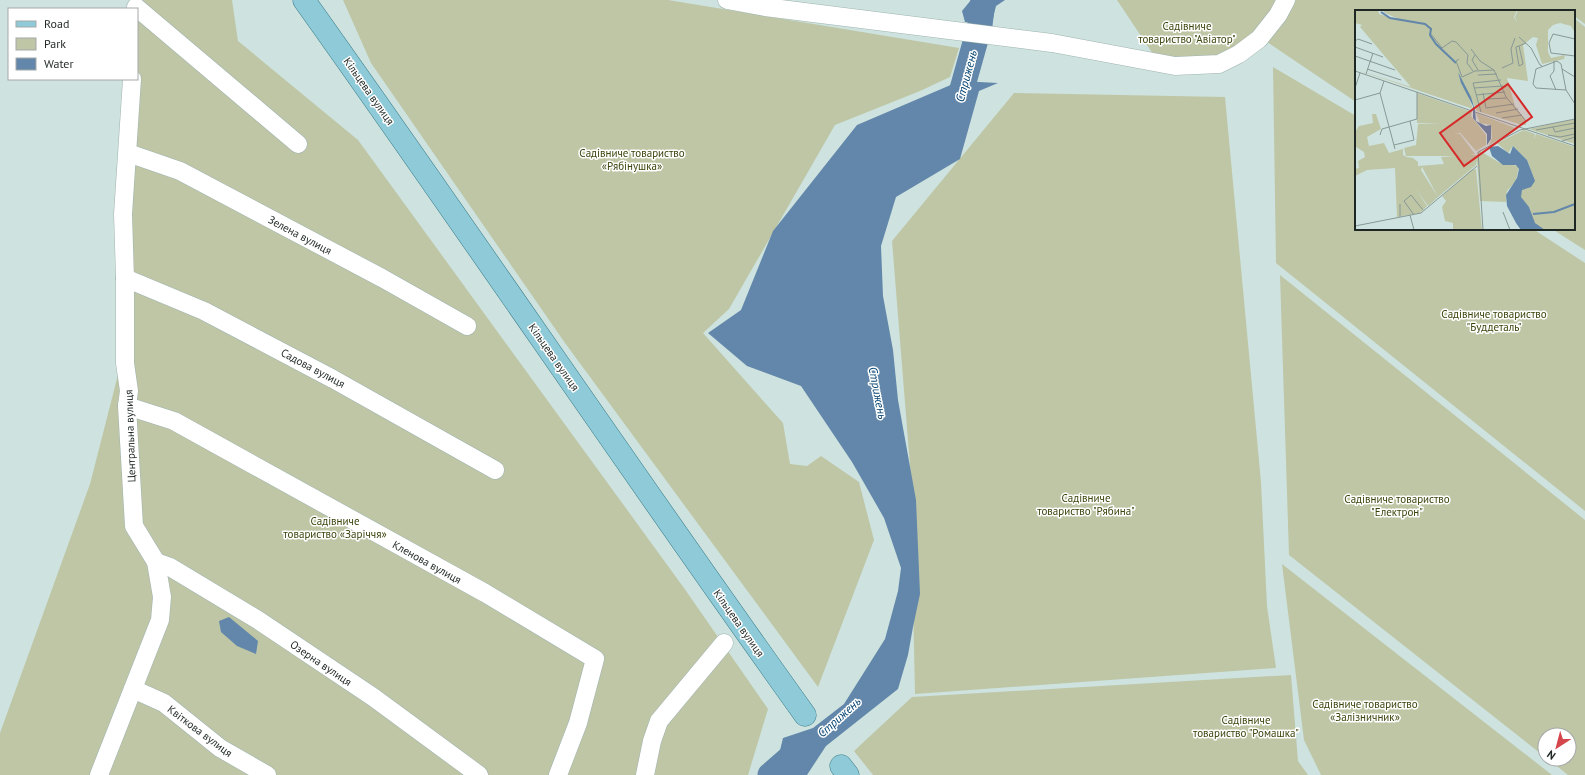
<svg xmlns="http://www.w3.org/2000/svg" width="1585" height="775" font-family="'PT Sans',sans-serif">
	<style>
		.green { fill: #bec6a6 }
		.water { fill: #6287aa }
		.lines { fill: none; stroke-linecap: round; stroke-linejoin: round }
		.river { stroke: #6287aa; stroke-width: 25 }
		.minor-casing { stroke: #9fb3af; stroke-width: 19 }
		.major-casing { stroke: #377a88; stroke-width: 23 }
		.minor { stroke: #fff; stroke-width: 18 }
		.major { stroke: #8fcad8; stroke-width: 22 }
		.labels { text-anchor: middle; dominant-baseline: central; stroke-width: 3; stroke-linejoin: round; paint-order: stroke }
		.park-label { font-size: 11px; fill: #3a430a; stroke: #fff }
		.street-label { font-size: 11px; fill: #1f2725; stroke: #fff }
		.water-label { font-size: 12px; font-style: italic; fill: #034371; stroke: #fff }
		.inset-river { fill: none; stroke: #6287aa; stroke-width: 2 }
		.inset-road { fill: none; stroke: #889895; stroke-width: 1 }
		.view { fill: #d62828; fill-opacity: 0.15; stroke: #d62828; stroke-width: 2 }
		.inset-edge { fill: none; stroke: #1f2725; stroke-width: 2 }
	</style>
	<rect width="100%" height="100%" fill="#cee3df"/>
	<!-- green -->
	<g class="green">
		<polygon points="138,0 232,0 238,41 358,140 684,588 768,709 748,775 0,775 0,733 90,484 121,363 137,79"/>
		<polygon points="343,0 668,0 959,48 950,77 920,91 835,125 729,309 703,333 783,423 790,464 807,466 821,456 859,482 874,540 818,687 565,343 371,63"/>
		<polygon points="1117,0 1286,0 1239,54 1159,63"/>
		<polygon points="1296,0 1585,0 1585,24 1574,16 1574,11 1356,11 1356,102 1267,42"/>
		<polygon points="1574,18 1585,27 1585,250 1552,229 1574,229"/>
		<polygon points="1273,67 1356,116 1356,229 1533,229 1585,263 1585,511 1276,263"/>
		<polygon points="1014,93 1225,97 1261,482 1267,606 1276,668 915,694 910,465 892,241"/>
		<polygon points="1280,275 1585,520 1585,775 1568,775 1548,759 1569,759 1569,735 1545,735 1545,757 1289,555"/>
		<polygon points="1282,564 1552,775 1321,775 1304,740"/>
		<polygon points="1291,675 1298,761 1308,775 873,775 854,751 912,697"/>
	</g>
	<!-- water -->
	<g class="water">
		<polygon points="971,0 1005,0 996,6 991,26 965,22 962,11"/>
		<polygon points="960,81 998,83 979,91 960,159 896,197 881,246 883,296 893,350 898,400 916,500 920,594 913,627 908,655 898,689 826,746 807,775 774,775 783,738 813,728 844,704 885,639 898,591 901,568 884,518 852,462 801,386 747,366 708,333 741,310 773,231 857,125"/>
		<polygon points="229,617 258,641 256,654 237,646 221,632 219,621"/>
	</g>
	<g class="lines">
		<!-- river -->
		<g class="river">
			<polyline points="955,114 980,25 983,0"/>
			<polyline points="770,775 801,748"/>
		</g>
		<defs>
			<g id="minor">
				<polyline points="727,0 765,7 1052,43 1175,66 1219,64 1239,54 1259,39 1278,15 1286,0"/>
				<polyline points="136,7 298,144"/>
				<polyline points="128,153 180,171 382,278 467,326"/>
				<polyline points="125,278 204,311 333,379 495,470"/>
				<polyline points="127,406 174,421 485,593 595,659 578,723 558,775"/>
				<polyline points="156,562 170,567 258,620 373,697 479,775"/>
				<polyline points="133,689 164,703 220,748 267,775"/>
				<polyline points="99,775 160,620 162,597 156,562 134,526 127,406 129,391 125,363 125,278 123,214 132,79"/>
				<polyline points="645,775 652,741 659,721 724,643"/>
			</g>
			<g id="major">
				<path d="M 304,0 C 473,237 635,478 805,715"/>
				<polyline points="841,766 848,775"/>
			</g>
		</defs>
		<!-- minor casing -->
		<use href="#minor" class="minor-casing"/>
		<!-- major casing -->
		<use href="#major" class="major-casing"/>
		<!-- minor -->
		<use href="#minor" class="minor"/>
		<!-- major -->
		<use href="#major" class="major"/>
	</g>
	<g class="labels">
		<!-- park labels -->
		<g class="park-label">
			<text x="1187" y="26">Садівниче<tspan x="1187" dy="13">товариство "Авіатор"</tspan></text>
			<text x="632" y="153">Садівниче товариство<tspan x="632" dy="13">«Рябінушка»</tspan></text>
			<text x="1494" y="314">Садівниче товариство<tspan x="1494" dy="13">"Буддеталь"</tspan></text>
			<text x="1086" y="498">Садівниче<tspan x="1086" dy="13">товариство "Рябина"</tspan></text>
			<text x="1397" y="499">Садівниче товариство<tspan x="1397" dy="13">"Електрон"</tspan></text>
			<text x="335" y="521">Садівниче<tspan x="335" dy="13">товариство «Заріччя»</tspan></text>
			<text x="1365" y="704">Садівниче товариство<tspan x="1365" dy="13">«Залізничник»</tspan></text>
			<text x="1246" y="720">Садівниче<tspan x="1246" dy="13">товариство "Ромашка"</tspan></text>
		</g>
		<!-- street labels -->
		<g class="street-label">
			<text transform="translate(369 91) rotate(55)">Кільцева вулиця</text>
			<text transform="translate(300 235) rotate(28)">Зелена вулиця</text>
			<text transform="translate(554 357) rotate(55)">Кільцева вулиця</text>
			<text transform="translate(313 368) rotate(28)">Садова вулиця</text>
			<text transform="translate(130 436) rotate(-92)">Центральна вулиця</text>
			<text transform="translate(427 562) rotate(29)">Кленова вулиця</text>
			<text transform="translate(739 623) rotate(55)">Кільцева вулиця</text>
			<text transform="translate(321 663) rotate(34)">Озерна вулиця</text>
			<text transform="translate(200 731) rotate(37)">Квіткова вулиця</text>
		</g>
		<!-- water labels -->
		<g class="water-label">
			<text transform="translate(966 76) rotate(-75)">Стрижень</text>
			<text transform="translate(878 393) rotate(79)">Стрижень</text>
			<text transform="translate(839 717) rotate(-42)">Стрижень</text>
		</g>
	</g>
	<!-- overview -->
	<g transform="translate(1355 10)">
		<rect width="220" height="220" fill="#cee3df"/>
		<path d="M 0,0 L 23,0 L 24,4 L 43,10 L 46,10 L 28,2 L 31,0 L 162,0 L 159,7 L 162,12 L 160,7 L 163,0 L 220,0 L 220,23 L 216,16 L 205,13 L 198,15 L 193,20 L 193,42 L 196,48 L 210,45 L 209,49 L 187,54 L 181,35 L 183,28 L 178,27 L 168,35 L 173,71 L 152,68 L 160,96 L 171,111 L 171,115 L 167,115 L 122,101 L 109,74 L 118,99 L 0,59 L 56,77 L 5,17 L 7,15 L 0,13 ZM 62,83 L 117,102 L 116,106 L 131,125 L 131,135 L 121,141 L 101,118 L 105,123 L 100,123 L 105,124 L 120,144 L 115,145 L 122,145 L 125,141 L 145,153 L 164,156 L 161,171 L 152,181 L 151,192 L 125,191 L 122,150 L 121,155 L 83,187 L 67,157 L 66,160 L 83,187 L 73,196 L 60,178 L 72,196 L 65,203 L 42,207 L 40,158 L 12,160 L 0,166 L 0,159 L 4,158 L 3,151 L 10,147 L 9,142 L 1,137 L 0,122 L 4,116 L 18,113 L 17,104 L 21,104 L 26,119 L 12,127 L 14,136 L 29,133 L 34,143 L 48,139 L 48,145 L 52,147 L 58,148 L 63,152 L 63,156 L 89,154 L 86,147 L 100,146 L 51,146 L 49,138 L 61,135 L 63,114 L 85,114 L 62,113 ZM 121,103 L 163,119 L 134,135 L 137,128 L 136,115 L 125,113 ZM 220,109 L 220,134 L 174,119 ZM 169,120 L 180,124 L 179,129 L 181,124 L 220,137 L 220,220 L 190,220 L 184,217 L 178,211 L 174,197 L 166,190 L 166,183 L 175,158 L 172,150 L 158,136 L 153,143 L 142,133 ZM 121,159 L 127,220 L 98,220 L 98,213 L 90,211 L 87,197 L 91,191 L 87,186 L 116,160 Z" fill="#bec6a6"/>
		<path d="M 103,62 L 116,87 L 120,100 L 121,111 L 131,116 L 136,115 L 136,129 L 132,135 L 132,124 L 118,108 L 118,96 L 106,73 ZM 143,136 L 155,144 L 158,136 L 172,150 L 180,171 L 176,177 L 167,180 L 166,187 L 174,197 L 180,213 L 190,220 L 166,220 L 161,213 L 152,196 L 151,185 L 162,168 L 164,159 L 161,155 L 148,155 L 137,146 L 134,137 Z" fill="#6287aa"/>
		<path class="inset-river" d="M 26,2 L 35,8 L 70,14 L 76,19 L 75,25 L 81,34 L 101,53M 178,204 L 199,202 L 220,194"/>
		<path class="inset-road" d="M 76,24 L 87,38 L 97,31 L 101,32 L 113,45 L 112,53 L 118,61M 164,27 L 176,38 L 185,55 L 187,56M 220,29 L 198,24 L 194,33 L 196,43 L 220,46M 0,31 L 3,29 L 17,34M 164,36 L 168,54 L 164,56 L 161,38 L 161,37 L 164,36 L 171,33M 0,37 L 28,47M 116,39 L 125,51 L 139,60 L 151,87 L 171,111M 120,45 L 117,50 L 123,60M 0,46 L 40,60M 104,49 L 101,51 L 107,67 L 120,61 L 139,60M 199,51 L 199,61 L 195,66 L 201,80M 147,58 L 158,53 L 156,39 L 160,28M 12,59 L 46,70M 207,59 L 211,80 L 220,94M 0,61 L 117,101M 11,64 L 18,43M 123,65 L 142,64M 29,71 L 25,83 L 40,139M 0,78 L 5,63M 119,78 L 148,76M 211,80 L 181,78 L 178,74 L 181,59 L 202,51 L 206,54 L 207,59 L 220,67M 128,83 L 131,98 L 159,94M 121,85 L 150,82M 132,89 L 152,88M 0,90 L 25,83M 120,102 L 220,136M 126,102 L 118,73 L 146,70M 141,103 L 163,99M 147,108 L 167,105M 198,117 L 200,122 L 220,118M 181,120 L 220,113M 25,125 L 27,119 L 62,109 L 62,82M 193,125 L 205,127 L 220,124M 207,131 L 220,127M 39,135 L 59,130 L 55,111M 56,185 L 49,191 L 59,205M 56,185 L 68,200M 148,202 L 155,220M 55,205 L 59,220M 45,207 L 45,194M 0,216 L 66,203 L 122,156M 128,220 L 123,142 L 165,120 L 220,109"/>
		<path class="view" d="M 153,74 L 177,107 L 109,156 L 85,123 Z"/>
		<rect width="220" height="220" class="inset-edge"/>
	</g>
	<!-- legend -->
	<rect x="8" y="8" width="130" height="72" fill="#ffffff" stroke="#a5a9a8"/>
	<rect x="16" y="21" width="20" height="6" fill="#8fcad8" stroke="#a5a9a8"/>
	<text x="44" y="28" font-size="12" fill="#1f2725">Road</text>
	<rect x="16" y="38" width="20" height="12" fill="#bec6a6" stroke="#a5a9a8"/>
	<text x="44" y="48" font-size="12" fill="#1f2725">Park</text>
	<rect x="16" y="58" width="20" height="12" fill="#6287aa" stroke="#a5a9a8"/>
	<text x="44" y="68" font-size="12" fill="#1f2725">Water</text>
	<!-- north arrow -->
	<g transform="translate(1557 747) rotate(216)"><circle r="19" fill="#ffffff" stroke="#a5a9a8"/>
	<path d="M0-3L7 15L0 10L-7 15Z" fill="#d5454c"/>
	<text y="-6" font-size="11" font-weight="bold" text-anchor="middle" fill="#1f2725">N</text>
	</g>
</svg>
